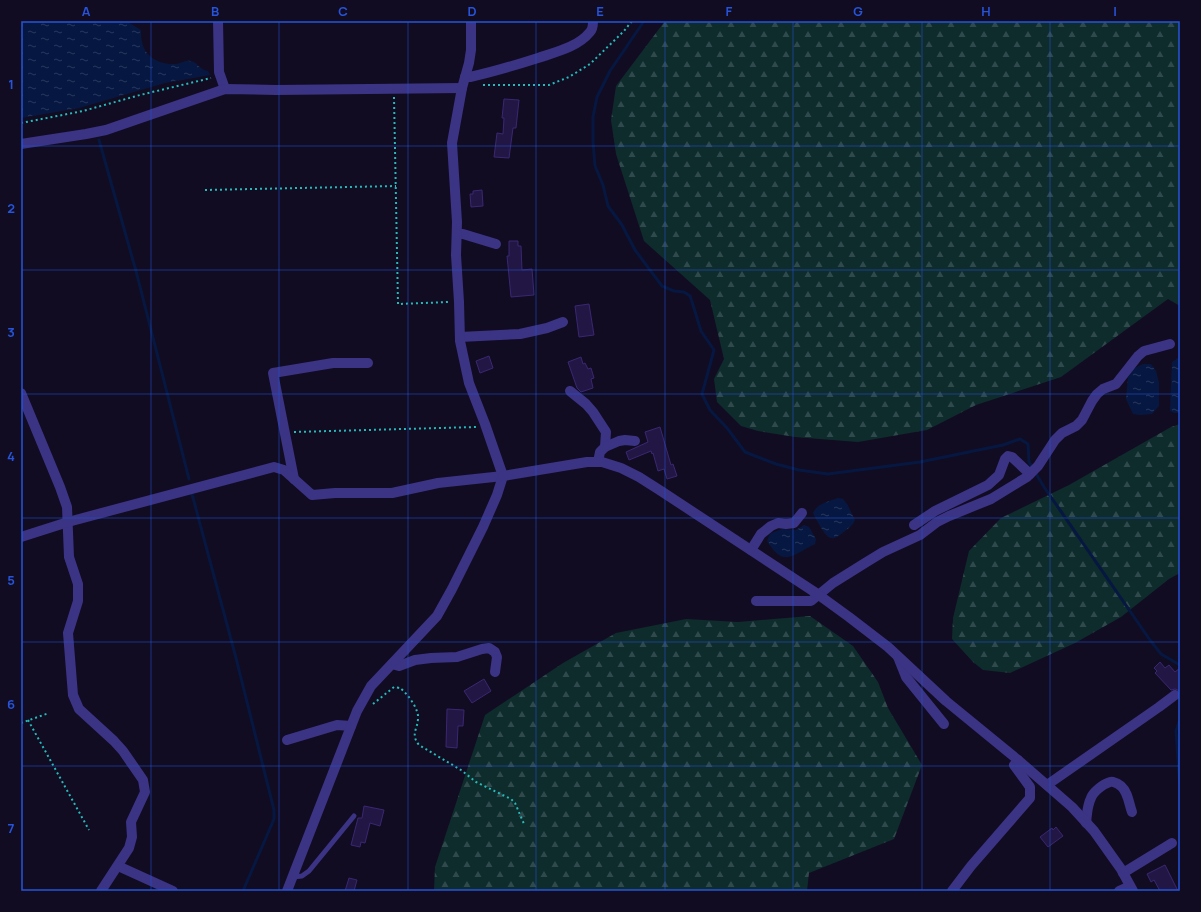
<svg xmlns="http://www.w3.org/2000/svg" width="1201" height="912" font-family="Manrope,sans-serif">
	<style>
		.forest { fill: url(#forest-firs) }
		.water { fill: url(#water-ripples) }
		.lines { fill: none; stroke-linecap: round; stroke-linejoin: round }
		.stream { stroke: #061841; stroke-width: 3 }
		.building { fill: #221744; stroke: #3a2772 }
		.path { stroke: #26baba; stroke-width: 2; stroke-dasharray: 2 3; stroke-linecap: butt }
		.service { stroke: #3b3384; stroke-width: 5 }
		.minor { stroke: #3b3384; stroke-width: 10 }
		.tertiary { stroke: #3b3384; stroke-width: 10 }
		.grid { fill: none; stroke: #2654da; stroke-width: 1; stroke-opacity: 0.55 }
		.neatline { fill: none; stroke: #2654da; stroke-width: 1.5 }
		.grid-label { font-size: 13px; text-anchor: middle; font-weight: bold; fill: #2654da }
	</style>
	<defs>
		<pattern id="forest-firs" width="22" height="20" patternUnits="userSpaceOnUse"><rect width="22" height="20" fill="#0e2c2c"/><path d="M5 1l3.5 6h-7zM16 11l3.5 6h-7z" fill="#30494c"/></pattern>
		<pattern id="water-ripples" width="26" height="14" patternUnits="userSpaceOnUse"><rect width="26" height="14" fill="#061841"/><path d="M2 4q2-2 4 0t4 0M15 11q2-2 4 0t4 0" fill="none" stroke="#29385e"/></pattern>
	</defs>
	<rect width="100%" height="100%" fill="#110c22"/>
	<!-- forest -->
	<g class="forest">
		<polygon points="665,21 1180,21 1180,306 1168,299 1061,377 976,405 927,430 858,442 795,437 758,431 741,426 717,402 714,379 724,359 710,300 644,241 616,154 611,120 616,86"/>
		<polygon points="1180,424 1180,573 1169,579 1121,617 1075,643 1010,673 983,670 973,662 952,639 953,618 969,551 1001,518 1069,485 1171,427"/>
		<polygon points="810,616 853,646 878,682 888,708 922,765 894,839 809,873 807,891 434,891 435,867 485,715 563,663 616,633 686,619 738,622"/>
	</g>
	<!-- water -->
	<g class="water">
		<path d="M 21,21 L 126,21 L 141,30 C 141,34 141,38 142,42 C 145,58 161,65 175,64 C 181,64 185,60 190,61 C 198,62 199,70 208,71 L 210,75 L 165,83 L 79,108 L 21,118 Z"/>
		<polygon points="1178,358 1180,358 1180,413 1175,413 1170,411 1172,362"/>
		<polygon points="1143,364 1151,364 1156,371 1159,383 1159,406 1152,414 1140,415 1133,414 1126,399 1128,378 1133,369"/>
		<path d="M 838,498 L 843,499 L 847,504 L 855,520 C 853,525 849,528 845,531 C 841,534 836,539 831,538 C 825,537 816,519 813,513 C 818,503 828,502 838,498 Z"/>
		<path d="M 804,525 L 809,527 L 816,539 L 815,544 C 793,554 784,569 767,541 L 770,534 L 774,532 L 782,529 L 796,530 Z"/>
	</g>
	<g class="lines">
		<!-- stream -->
		<g class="stream">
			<polyline points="644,21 610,71 597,97 593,117 593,142 595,166 603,185 608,206 622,225 635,250 662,286 674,291 684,292 690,296 693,305 701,331 714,350 702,394 710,410 727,428 745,452 776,464 799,470 828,474 920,462 1003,445 1020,439 1028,444 1029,462 1044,487 1150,640 1161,654 1180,665"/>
			<polyline points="99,140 136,271 189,479"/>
			<polyline points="192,494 236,658 274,810 274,819 243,891"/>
			<polyline points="1180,719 1176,731 1180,788"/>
		</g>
	</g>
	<!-- building -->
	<g class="building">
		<polygon points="504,99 519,100 516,128 513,128 509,158 494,157 497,133 503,134 504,118 502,118"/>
		<polygon points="482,190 483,206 471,207 470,194 473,194 473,191"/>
		<polygon points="509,241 518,241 518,246 521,246 522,270 532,269 534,295 511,297 507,256 509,256"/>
		<polygon points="589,304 594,335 579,337 575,306"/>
		<polygon points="489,356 493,368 480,373 476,361"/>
		<polygon points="581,357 583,364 585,363 588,369 591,368 594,378 591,379 593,388 581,392 577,388 568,362"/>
		<polygon points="660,427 671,465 673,464 677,476 667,479 664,469 658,471 653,453 652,454 651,451 629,460 626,452 648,442 645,432"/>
		<polygon points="1160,662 1165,668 1169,665 1175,672 1180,668 1180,691 1175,689 1171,690 1155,673 1157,671 1154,668"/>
		<polygon points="484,679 491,691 472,703 464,691"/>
		<polygon points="447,709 464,710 463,726 458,726 457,748 446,747"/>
		<polygon points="364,806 384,810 380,826 370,823 365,843 361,842 360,847 351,845 358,818 362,818"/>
		<polygon points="1056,827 1063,836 1048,847 1040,837 1052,828 1053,830"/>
		<polygon points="1165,865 1178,891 1160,891 1154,880 1151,882 1147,874"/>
		<polygon points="349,878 357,880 354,891 345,891"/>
	</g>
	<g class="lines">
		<!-- path -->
		<g class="path">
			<polyline points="483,85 549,85 569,77 590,64 624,31 632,21"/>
			<polyline points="394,97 398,304 449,302"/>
			<polyline points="21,123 83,111 140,95 211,78"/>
			<polyline points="205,190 396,186"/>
			<polyline points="294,432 476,427"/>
			<path d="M 373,704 L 394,687 C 395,687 399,688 400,688 C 407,693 419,709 418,718 C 418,729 410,734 419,745 L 461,770 L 476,782 L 511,799 L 515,803 L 524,824"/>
			<polyline points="28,720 89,830"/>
			<polyline points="21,723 49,713"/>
		</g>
		<!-- service -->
		<polyline class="service" points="293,877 302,876 309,871 354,816"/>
		<!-- minor -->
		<g class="minor">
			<polyline points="218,21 219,72 225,89"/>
			<path d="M 465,77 L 470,77 C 493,72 516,65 538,58 C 556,52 578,47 590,32 C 593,29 593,25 593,21"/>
			<polyline points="21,144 86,134 106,130 225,89 276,90 462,88"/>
			<polyline points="457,234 463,234 496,244"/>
			<polyline points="460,337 520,334 547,328 563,322"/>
			<polyline points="570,391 586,404 593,412 606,432 605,447"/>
			<polyline points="21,393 60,487 67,507 69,557 78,584 78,601 68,633 73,695 79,709 114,741 123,751 143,780 145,792 131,822 132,837 129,848 101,891"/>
			<polyline points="598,462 600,452 605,447 619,441 625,440 635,441"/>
			<polyline points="294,479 273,373 333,363 368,363"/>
			<polyline points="914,525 935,511 988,485 999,475 1005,459 1008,456 1012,457 1030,474"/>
			<polyline points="21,537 68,522 274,467 284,470 312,495 335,493 392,493 438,483 503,476"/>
			<polyline points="751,550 761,534 771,526 778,523 786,524 794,523 802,513"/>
			<polyline points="756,601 811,601 833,583 865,563 883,552 920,535 937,522 949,516 991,499 1027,477 1038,466 1055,440 1062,433 1076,426 1082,420 1092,401 1097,394 1103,389 1116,384 1138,356 1144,351 1170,344"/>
			<polyline points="898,657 906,677 944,724"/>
			<polyline points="392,664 399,666 415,660 431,658 457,657 482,649 489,648 495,652 497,657 495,672"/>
			<polyline points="287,740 337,725 351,726"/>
			<polyline points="1047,785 1159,707 1175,695"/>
			<path d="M 1086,823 C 1087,815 1087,806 1091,798 C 1093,792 1103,784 1110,782 C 1114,781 1118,784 1121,786 C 1128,792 1129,804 1132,812"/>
			<polyline points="118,866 173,891"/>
			<polyline points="1123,873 1172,843"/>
			<polyline points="287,891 357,711 371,686 437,616 452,589 483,527 497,495 503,476 485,424 469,383 460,341 459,302 456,255 457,222 452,143 462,88 469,63 471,50 471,21"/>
			<polyline points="952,891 971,866 1030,798 1030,787 1014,765 1018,760"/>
			<polyline points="1119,891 1130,886"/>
		</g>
		<!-- tertiary -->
		<polyline class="tertiary" points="503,476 587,462 602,462 621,468 639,477 661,491 816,593 849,617 888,647 946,701 1018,760 1072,807 1094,831 1121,869 1133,891"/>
	</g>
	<!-- grid -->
	<path class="grid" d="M 151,21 L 151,891M 279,21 L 279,891M 408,21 L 408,891M 536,21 L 536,891M 665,21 L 665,891M 793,21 L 793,891M 922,21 L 922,891M 1050,21 L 1050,891M 21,146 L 1180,146M 21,270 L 1180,270M 21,394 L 1180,394M 21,518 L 1180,518M 21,642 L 1180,642M 21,766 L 1180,766"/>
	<!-- border -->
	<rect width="1201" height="912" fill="none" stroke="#110c22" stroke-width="44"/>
	<rect x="22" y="22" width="1157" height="868" class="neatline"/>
	<g class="grid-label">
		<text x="86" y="16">A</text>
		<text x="215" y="16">B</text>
		<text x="343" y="16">C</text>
		<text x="472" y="16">D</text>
		<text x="600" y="16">E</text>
		<text x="729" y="16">F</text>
		<text x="858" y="16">G</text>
		<text x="986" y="16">H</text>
		<text x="1115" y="16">I</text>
		<text x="11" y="89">1</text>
		<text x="11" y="213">2</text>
		<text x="11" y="337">3</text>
		<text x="11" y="461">4</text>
		<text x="11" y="585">5</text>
		<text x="11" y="709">6</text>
		<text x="11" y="833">7</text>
	</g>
</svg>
